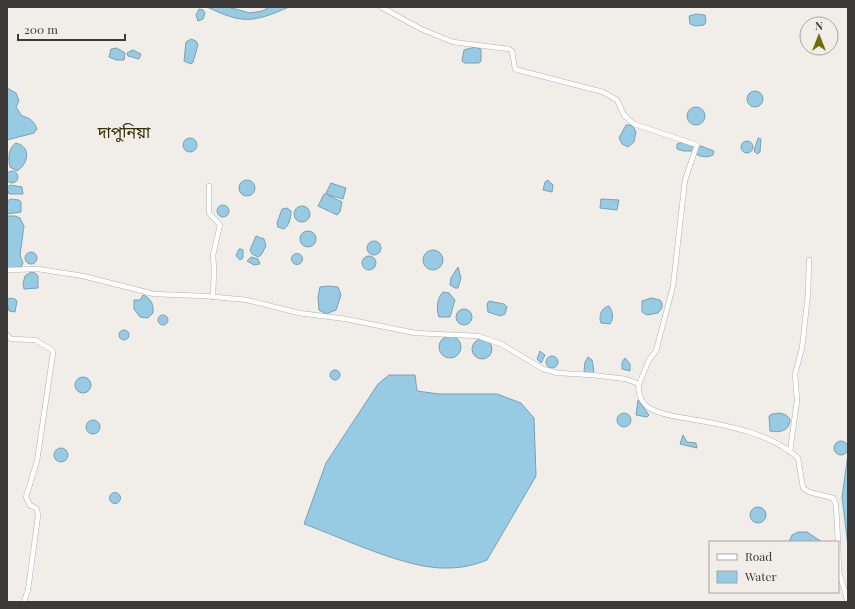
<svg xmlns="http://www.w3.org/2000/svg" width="855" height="609" font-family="'Playfair Display','Noto Sans Bengali',serif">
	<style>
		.water { fill: #96cbe3; stroke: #7ba0b0 }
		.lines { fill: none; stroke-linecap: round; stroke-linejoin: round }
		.minor-casing { stroke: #b4b0ac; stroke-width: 5.5 }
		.minor { stroke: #fff; stroke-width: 4.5 }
		.labels { text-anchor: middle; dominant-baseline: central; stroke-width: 4; stroke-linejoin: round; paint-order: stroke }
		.quarter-label { font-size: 16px; fill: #333004; stroke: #f1ede9 }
	</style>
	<rect width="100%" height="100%" fill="#f1ede9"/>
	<!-- water -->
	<g class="water">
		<path d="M 207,7 L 228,7 L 250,13 L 262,11 L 270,7 L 289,7 C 252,23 243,24 207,7 Z"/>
		<polygon points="199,9 203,10 205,13 203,19 198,21 196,15"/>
		<polygon points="696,14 705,15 706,22 704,25 695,26 690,24 689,16"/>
		<polygon points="191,39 196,41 198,45 193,62 191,64 184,61 186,42"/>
		<polygon points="475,47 481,49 481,61 479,63 464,63 462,61 464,50"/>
		<polygon points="117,48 125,53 124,60 116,60 109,57 111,49"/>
		<polygon points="133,50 141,54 139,59 128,56 127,53"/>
		<path d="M 7,88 L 16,93 L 19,101 L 16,107 L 22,116 C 30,118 34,121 37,129 L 34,133 L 7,140 Z"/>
		<circle cx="755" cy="99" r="8"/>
		<circle cx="696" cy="116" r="9"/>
		<polygon points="626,125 632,125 636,132 634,142 628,147 622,144 619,138"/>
		<polygon points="758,138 761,139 760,152 757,154 754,151"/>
		<circle cx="190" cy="145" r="7"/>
		<circle cx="747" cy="147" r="6"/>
		<polygon points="682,142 693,146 694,151 683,151 677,149 677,144"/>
		<path d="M 16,143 C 32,147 28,164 17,171 L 10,167 C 8,159 8,148 16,143 Z"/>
		<path d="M 701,146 L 714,151 L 713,155 C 707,158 700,157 695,153 L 698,148 Z"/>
		<circle cx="12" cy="177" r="6"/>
		<circle cx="247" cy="188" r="8"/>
		<polygon points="548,180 553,185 552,192 543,190 545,182"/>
		<polygon points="331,183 346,188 343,199 328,195 342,202 340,212 337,215 318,206 324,194 328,194 326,193"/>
		<polygon points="10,185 22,187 23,194 9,194 7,188"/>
		<polygon points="11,199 19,200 21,202 21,212 7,214 7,201"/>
		<polygon points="601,199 619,200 617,210 600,208"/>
		<circle cx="223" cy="211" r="6"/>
		<circle cx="302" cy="214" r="8"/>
		<path d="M 287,208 L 291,211 C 291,217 289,226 284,229 L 278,227 L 277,223 L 282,209 Z"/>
		<polygon points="7,216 15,216 20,218 24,226 20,255 23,263 21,267 7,269"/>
		<circle cx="308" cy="239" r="8"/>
		<polygon points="256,236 264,239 266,246 261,255 258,257 252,254 250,250"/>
		<circle cx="374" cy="248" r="7"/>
		<polygon points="239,249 241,249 243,250 243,258 240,260 236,256"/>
		<circle cx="433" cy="260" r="10"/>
		<circle cx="31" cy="258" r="6"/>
		<circle cx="297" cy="259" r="5.5"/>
		<circle cx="369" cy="263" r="7"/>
		<polygon points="251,257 258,259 260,264 254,265 247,261"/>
		<polygon points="458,267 461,278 458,288 455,288 450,285 451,278"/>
		<polygon points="31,272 35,273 38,276 38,288 24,289 23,284 25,276"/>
		<polygon points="328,286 338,287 341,295 336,310 326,314 319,310 318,297 320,287"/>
		<path d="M 443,292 L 449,293 L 455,300 L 450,317 L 439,317 C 436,309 437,298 443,292 Z"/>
		<path d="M 143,295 C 151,298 154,305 153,313 L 148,318 L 140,317 L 134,309 L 134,300 L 140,300 Z"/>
		<polygon points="9,298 15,299 17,301 15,312 9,311 7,302"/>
		<polygon points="651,298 660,300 662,303 662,308 658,313 647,315 642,312 642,301"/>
		<polygon points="489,301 504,304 507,307 505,314 500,316 488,312 487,304"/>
		<path d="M 609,306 C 613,312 614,318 610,324 L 601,323 C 598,316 602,307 609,306 Z"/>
		<circle cx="464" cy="317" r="8"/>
		<circle cx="163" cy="320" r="5"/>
		<circle cx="124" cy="335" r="5"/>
		<circle cx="450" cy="347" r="11"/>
		<circle cx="482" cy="349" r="10"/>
		<polygon points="540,351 545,355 541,363 537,359"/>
		<circle cx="552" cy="362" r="6"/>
		<polygon points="588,357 592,360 594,371 592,373 586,373 584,371 585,362"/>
		<polygon points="625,358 630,364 630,371 622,369 622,362"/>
		<circle cx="335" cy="375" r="5"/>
		<path d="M 389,375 L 415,375 L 417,391 L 439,394 L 497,394 L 521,403 L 534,418 L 536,476 L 487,560 C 474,565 462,568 448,568 C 408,570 343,538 304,524 L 326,463 L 378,384 Z"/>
		<circle cx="83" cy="385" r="8"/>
		<polygon points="638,400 649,415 647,417 636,415"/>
		<path d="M 780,413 L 786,415 L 790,419 C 790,431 780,433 770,431 L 769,416 L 772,414 Z"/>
		<circle cx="624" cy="420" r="7"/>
		<circle cx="93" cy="427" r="7"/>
		<polygon points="683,435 687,442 696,443 697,448 680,444"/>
		<circle cx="841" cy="448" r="7"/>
		<circle cx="61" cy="455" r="7"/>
		<polygon points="848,454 848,546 842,497"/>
		<circle cx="115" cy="498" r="5.5"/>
		<circle cx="758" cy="515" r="8"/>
		<polygon points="798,532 807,532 822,542 789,542 792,535"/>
	</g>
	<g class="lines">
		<defs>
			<g id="minor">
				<polyline points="381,7 421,29 453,42 509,49 512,51 515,69 518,70 603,92 617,100 624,115 634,124 697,145 685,180 673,286 656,351 649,360 639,384"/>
				<polyline points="209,186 209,213 220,225 213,255 214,269 213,297"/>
				<path d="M 7,270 L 38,269 L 83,276 L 154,294 L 205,296 L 247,300 L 299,313 L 346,319 L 415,333 L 478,336 L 501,344 L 543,369 L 558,373 L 592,375 L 626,379 L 639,384 C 637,394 642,404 651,409 C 664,416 681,417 696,420 C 730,426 772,434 798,458 L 803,488 L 809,492 L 833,498 L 836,505 L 838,542"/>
				<polyline points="7,335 11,339 35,340 52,350 53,353 37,461 26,497 30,505 37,509 38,516 28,590 24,602"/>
				<polyline points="790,452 797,400 795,374 802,348 808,294 809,260"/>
				<polyline points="838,542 839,572 848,602"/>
			</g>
		</defs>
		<!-- minor casing -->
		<use href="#minor" class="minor-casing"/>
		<!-- minor -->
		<use href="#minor" class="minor"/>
	</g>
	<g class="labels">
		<!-- quarter labels -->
		<g class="quarter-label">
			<text x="124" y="131">দাপুনিয়া</text>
		</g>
	</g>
	<!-- border -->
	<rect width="855" height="609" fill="none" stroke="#3c3a38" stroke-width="16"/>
	<!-- legend -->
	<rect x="709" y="541" width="130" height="52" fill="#f1ede9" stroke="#a9a5a2"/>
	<rect x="717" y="554" width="20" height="6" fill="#ffffff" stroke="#a9a5a2"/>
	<text x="745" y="561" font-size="12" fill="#3c3a38">Road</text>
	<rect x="717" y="571" width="20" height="12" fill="#96cbe3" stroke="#a9a5a2"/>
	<text x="745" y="581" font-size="12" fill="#3c3a38">Water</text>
	<!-- north arrow -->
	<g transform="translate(819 36)"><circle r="19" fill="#f1ede9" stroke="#a9a5a2"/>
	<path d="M0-3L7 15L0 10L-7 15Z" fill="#726a04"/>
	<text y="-6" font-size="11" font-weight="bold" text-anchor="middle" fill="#3c3a38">N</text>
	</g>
	<!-- scale -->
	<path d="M18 34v6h107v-6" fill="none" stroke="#3c3a38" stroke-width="2"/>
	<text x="24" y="34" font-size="12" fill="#3c3a38" stroke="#f1ede9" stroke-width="3" paint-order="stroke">200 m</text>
</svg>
